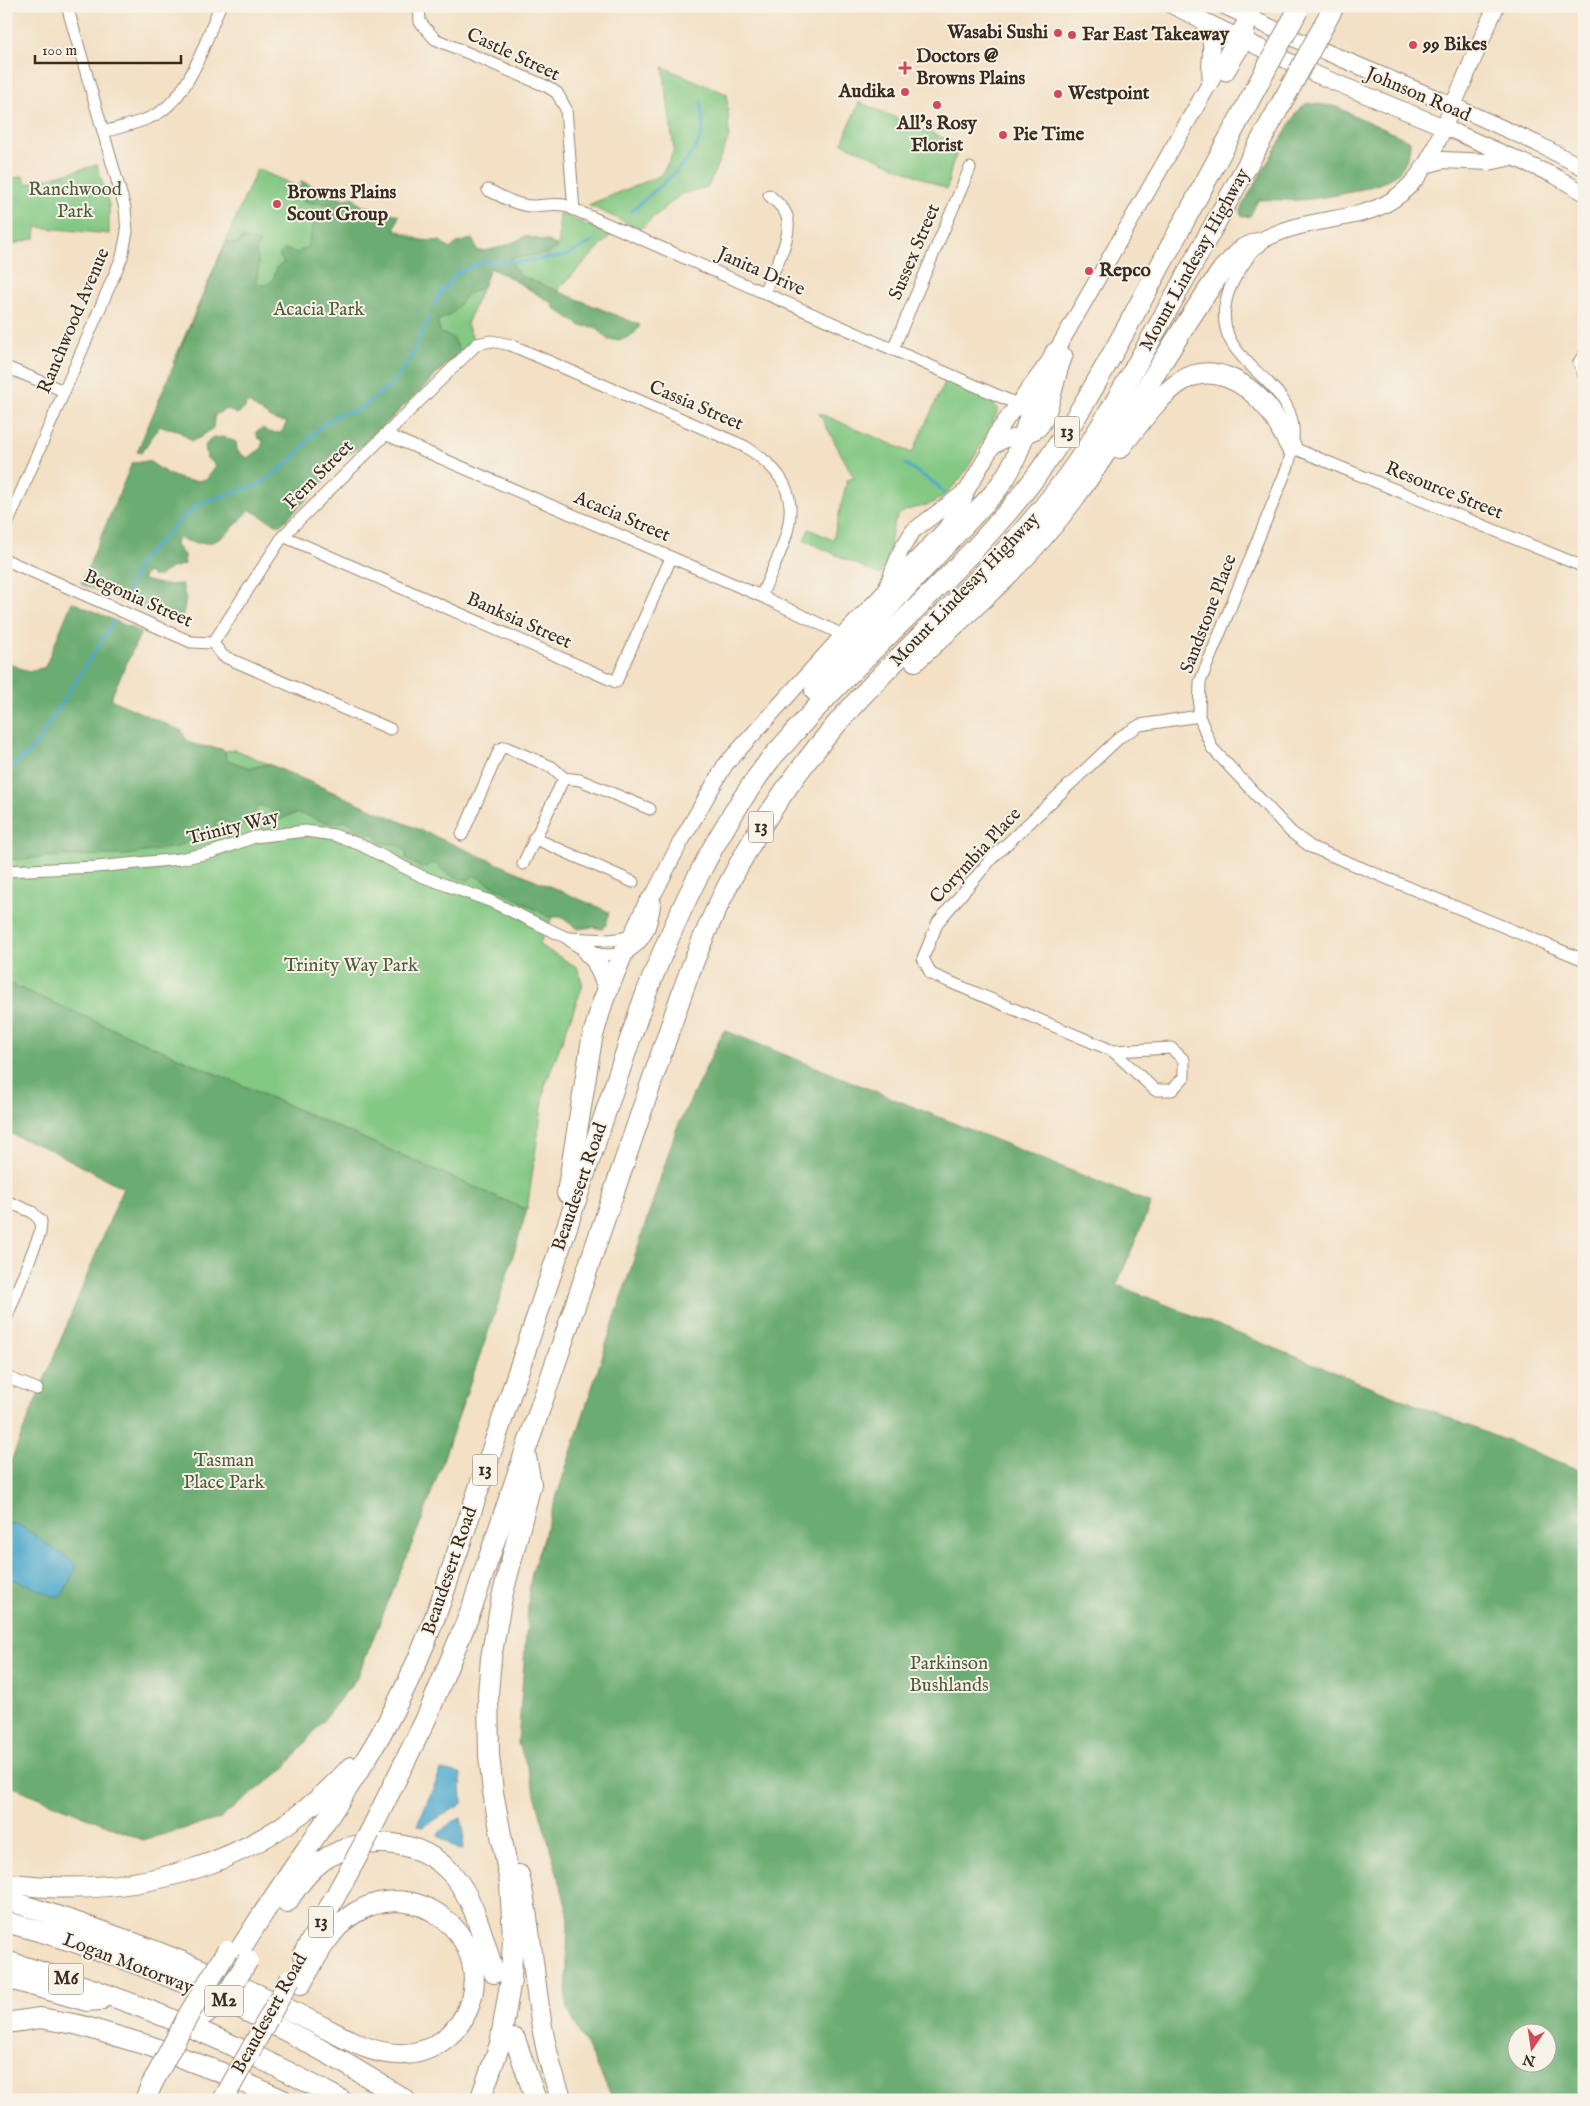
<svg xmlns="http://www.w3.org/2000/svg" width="1590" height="2106" font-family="'IM FELL English',serif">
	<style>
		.green { fill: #83c883; stroke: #5f7950 }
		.forest { fill: #6aac71; stroke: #526b48; fill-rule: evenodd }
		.water { fill: #4ea9cc; stroke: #446a75 }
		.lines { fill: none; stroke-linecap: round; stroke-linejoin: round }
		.stream { stroke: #4ea9cc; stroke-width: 3 }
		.street-casing { stroke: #978572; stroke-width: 13 }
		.secondary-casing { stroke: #978572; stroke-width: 17 }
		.primary-casing { stroke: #978572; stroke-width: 18 }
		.highway-casing { stroke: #978572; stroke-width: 22 }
		.street { stroke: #fff; stroke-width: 11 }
		.secondary { stroke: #fff; stroke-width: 15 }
		.primary { stroke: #fff; stroke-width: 16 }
		.highway { stroke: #fff; stroke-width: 20 }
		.highway-bridge-casing { stroke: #978572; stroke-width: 22; stroke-linecap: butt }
		.highway-bridge { stroke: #fff; stroke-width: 20 }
		.poi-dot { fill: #d1495b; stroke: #f7f3e8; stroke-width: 2 }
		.labels { text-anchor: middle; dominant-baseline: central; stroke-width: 4; stroke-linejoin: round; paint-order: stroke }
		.shield { fill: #f7f3e8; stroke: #73665b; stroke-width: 1 }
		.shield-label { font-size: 18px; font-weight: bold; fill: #3b2a1e }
		.poi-label { font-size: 19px; font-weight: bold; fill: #3b2a1e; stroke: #f7f3e8; text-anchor: start }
		.street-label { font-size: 19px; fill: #3b2a1e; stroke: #f7f3e8 }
		.park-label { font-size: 19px; fill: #51593c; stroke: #f7f3e8 }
	</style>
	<rect width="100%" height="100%" fill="#f7f3e8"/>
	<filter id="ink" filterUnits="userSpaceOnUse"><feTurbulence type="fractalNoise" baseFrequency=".02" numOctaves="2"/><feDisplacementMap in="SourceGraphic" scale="10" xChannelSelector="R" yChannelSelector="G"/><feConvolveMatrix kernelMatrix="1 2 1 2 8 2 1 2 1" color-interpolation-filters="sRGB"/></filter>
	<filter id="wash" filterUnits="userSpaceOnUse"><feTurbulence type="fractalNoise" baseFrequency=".0096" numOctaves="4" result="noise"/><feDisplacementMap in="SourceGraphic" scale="20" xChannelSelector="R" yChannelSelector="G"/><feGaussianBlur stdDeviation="1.12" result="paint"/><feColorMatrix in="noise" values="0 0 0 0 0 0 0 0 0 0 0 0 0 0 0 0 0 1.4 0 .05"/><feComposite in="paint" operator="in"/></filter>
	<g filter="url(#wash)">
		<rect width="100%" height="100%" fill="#f3e0c5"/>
		<!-- green -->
		<g class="green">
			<polygon points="663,67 727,94 729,137 708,187 681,194 640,229 588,205 662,175 674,150"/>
			<polygon points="859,102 960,145 952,165 947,189 842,143"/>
			<polygon points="97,165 109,205 109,234 36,227 35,238 6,246 6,180 23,176 26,184"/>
			<polygon points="257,169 458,256 559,244 559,213 611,235 553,295 490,268 467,324 473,339 366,443 173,363"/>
			<path d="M 946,380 L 989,399 L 999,410 C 982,440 967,482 936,501 C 925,509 906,506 898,516 C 890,527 892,541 889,553 C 888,561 884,568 880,575 L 804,540 L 809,529 L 833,540 L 847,480 L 854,478 L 819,413 L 912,453 Z"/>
			<polygon points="234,749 564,893 539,945 577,967 583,985 545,1086 527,1210 6,982 6,811"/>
		</g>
		<!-- forest -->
		<g class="forest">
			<path d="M 1307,103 L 1334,106 L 1410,141 C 1410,157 1402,174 1386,181 C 1364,191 1325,198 1300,200 C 1286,201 1272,199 1258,200 L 1250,216 L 1242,217 L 1240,213 L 1242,206 L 1299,109 Z"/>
			<path d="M 301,181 L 345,199 L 354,197 L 360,205 L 399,215 L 394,230 L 415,240 L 440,241 L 450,249 L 457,243 L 472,239 L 478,251 C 490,252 515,243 525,236 L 551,242 L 558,248 L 546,254 L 511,258 L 514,268 L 521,276 L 640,325 C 632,340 623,340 608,340 L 595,327 L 581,326 L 554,308 L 552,303 L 507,276 L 490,268 L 483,287 L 466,295 L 453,313 L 437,321 L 441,333 L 452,337 L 460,351 L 366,443 L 347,455 L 330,456 L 328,478 L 280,526 L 250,510 C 224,536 217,552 178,538 L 175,544 L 184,555 L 185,564 L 169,569 L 160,576 L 152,576 L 148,572 L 144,575 L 143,580 L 165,585 L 182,584 L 186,600 L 181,621 L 171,621 L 81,584 L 132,463 L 149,461 C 168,475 184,485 207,479 L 216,465 L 207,458 L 205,446 L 211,438 L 224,437 L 236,442 L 237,451 L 247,458 L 261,449 L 263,440 L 258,438 L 256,432 L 263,428 L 268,432 L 281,433 L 287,422 L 274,420 L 247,402 L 245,408 L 237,414 L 226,409 L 215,415 L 213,428 L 201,437 L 192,441 L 177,430 L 160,426 L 141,453 L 137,452 L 226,242 L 237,244 L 242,238 L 260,242 L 256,251 L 259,264 L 256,284 L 267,285 L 273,280 L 277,267 L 284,263 L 279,255 L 285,249 L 297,253 L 307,247 L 318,211 L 333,210 L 330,204 L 309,203 L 301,200 Z"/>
			<path d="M 72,602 L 141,632 L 112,695 L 112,700 L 182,731 C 187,750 208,744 224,750 L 227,760 L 250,768 L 268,764 L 609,912 L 606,925 L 602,929 L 592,927 L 578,929 L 561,917 L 549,917 L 474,875 L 469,880 C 455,879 444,873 435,863 L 421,868 L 406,859 L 406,851 L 396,844 L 380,843 L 375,834 C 362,835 357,831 348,821 C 342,822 334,824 328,823 C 308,818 302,807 280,820 L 267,807 L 259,805 L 248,824 L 237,827 L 219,820 L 215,824 L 219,830 L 212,838 L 194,839 L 177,847 L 126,855 L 65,856 L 6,860 L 6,662 L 29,672 L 45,667 Z"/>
			<polygon points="6,982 527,1210 498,1304 423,1517 357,1678 284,1769 219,1819 143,1840 6,1784 6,1473 123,1188 51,1150 6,1132"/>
			<path d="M 724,1030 L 1151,1203 L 1117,1285 L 1584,1472 L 1584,2100 L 614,2100 L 566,2006 L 568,1912 L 527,1766 L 518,1743 L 529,1592 L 532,1572 L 676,1130 ZM 1518,2034 L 1548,2034 L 1548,2064 L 1518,2064 Z"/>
		</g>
		<!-- water -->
		<g class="water">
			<polygon points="8,1522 24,1528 74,1563 76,1568 62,1596 53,1596 6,1576"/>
			<polygon points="441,1770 461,1774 462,1804 423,1827 417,1825"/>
			<polygon points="461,1818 464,1832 463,1849 459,1850 437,1835 450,1823"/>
		</g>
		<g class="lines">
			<!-- stream -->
			<g class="stream">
				<path d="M 631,212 C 654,188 701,161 703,124 C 703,116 701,108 701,101"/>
				<polyline points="435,305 439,295 457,273 485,261 516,262 565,256 594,241"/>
				<polyline points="905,464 937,485 944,493"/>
				<polyline points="125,599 140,562 180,520 202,502 261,484 295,457 318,429 337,415 358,410 393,384 413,354 429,317"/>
				<polyline points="6,772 32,750 114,621"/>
			</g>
		</g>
	</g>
	<g filter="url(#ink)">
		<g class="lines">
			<defs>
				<g id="street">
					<polyline points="419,6 420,22 435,39 548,87 557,93 566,109 574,210"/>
					<path d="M 103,132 C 120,127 142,123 157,114 C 191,94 205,41 220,6"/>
					<path d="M 488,190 C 501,196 517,206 532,206 C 543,206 553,203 564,205 L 1017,404"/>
					<path d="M 1255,247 C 1244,265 1230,280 1226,301 C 1212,363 1289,375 1293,428 C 1294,439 1291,455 1288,466 L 1200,682 L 1199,716 L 1212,748 L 1291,832 L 1311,847 L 1584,960"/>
					<path d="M 764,292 C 772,273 797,231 785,212 C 782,206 774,200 769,195"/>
					<polyline points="893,349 970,168"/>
					<polyline points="1584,355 1579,362 1584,375"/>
					<polyline points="6,367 64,391"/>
					<polyline points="385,434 761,596 843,635"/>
					<polyline points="1291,447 1584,567"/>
					<polyline points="6,527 122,257 127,232 125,208 67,6"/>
					<polyline points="283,536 616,682 671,558"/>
					<polyline points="6,560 191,642 213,643 223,656 390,729"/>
					<path d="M 213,643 L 283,536 L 477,344 L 491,341 L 511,345 L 744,446 C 817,490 788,534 761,596"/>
					<polyline points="462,835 500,749 505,747 552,767 564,778 580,780 650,809"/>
					<polyline points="534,838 633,882"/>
					<polyline points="523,864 564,778"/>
					<path d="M 6,871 L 96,867 L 180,859 L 213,852 L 255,837 L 305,831 L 334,835 L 361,845 L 421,876 L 490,901 L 567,938 C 583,953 601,958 623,953"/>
					<polyline points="567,938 610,940 630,937"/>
					<polyline points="1113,1051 1171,1048 1184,1060 1184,1077 1172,1090 1155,1090 1113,1051 931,974 923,958 938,922 993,857 1120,737 1140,725 1199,716"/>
					<polyline points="6,1201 32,1212 41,1221 40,1233 6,1319"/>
					<polyline points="6,1377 37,1389"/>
				</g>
				<g id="secondary">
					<polyline points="1226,73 1246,40 1247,29"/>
					<polyline points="1452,105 1536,143 1584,168"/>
					<polyline points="1444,127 1555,176 1584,193"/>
					<path d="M 992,447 C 1011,434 1019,439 1036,431 C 1051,424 1056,374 1065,356"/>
					<polyline points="887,586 901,550 913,531 963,493"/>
					<polyline points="623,953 646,903 655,892 680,843 725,765 843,635 945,529 964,500 967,490 992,447 995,435 1055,353 1254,6"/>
					<path d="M 623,953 C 645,943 650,924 653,902"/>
				</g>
				<g id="primary">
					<polyline points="1173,6 1315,74 1444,127"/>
					<polyline points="1225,6 1295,39 1452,105"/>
					<path d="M 1201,19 C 1219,48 1207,51 1211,81"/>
					<polyline points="1426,165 1443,160 1489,162 1512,157"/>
					<path d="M 1257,243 C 1326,203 1388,239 1433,152 L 1496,6"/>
				</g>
				<g id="highway">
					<polyline points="1325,23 1334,6"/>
					<path d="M 1120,448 C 1138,426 1156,398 1180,382 C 1211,361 1246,382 1267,407 C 1277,419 1283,434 1291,447"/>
					<path d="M 915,661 C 970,611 1027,562 1072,501 C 1127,427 1169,344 1223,269 L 1243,249 L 1257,243"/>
					<path d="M 815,691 L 867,630 L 994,493 C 1019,462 1021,440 1034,404 C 1040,387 1049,371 1055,353"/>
					<polyline points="588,952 596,960 608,987"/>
					<polyline points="567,1193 592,1039 603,1001 623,953"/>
					<path d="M 370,1832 L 426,1719 L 470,1613 L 683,990 C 718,891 771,799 840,720 C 907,643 986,580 1049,500 C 1093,446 1126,383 1160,323 C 1204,244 1247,165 1291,86"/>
					<path d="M 519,1875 C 537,1950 533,2028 562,2100"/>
					<path d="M 6,1883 C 135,1901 262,1866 351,1767"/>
					<path d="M 6,1900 C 86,1924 163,1952 239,1986 C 266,1998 292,2011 319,2025 C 343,2037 369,2053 397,2054 C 430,2056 460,2034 470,2003 C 492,1934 414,1874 353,1914 C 329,1930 315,1959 301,1984"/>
					<path d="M 287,1902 C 298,1885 310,1868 328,1857 C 368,1834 421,1839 453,1875 C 476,1902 483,1940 494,1973"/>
					<path d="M 6,1922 C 148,1959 282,2021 405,2100"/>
					<path d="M 237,1955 C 277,1888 325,1826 366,1759 C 398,1708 423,1652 443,1595 L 641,1007 C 674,920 713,835 769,761 C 776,752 785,744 792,735 C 864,652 951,582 1020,497 C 1070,435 1107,364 1145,294 C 1185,220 1224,147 1264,73"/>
					<polyline points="303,1955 353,1864"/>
					<path d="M 6,1961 C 125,1997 232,2040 341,2100"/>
					<polyline points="6,1978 87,2001 100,2000"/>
					<polyline points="203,2015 221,2004"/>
					<polyline points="6,2023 40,2018 79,2025 150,2046 225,2074 283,2100"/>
					<polyline points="515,2039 536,2100"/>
					<polyline points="145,2100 152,2084"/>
					<polyline points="480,2100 500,2044 511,1979 513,1938 510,1883 493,1792 489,1755 488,1694 491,1658 502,1597 531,1484 526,1457"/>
				</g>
			</defs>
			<!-- street casing -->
			<use href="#street" class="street-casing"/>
			<!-- secondary casing -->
			<use href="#secondary" class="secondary-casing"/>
			<!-- primary casing -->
			<use href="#primary" class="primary-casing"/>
			<!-- highway casing -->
			<use href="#highway" class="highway-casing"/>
			<!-- street -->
			<use href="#street" class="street"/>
			<!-- secondary -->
			<use href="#secondary" class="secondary"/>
			<!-- primary -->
			<use href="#primary" class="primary"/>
			<!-- highway -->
			<use href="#highway" class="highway"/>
			<defs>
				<g id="highway-bridge">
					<polyline points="1264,73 1298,10"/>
					<polyline points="1291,86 1325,23"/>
					<polyline points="353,1864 370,1832"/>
					<polyline points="221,2004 248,1960"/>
					<polyline points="152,2084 189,2014 227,1951"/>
					<polyline points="223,2100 290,1979"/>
				</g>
			</defs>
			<!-- highway-bridge casing -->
			<use href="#highway-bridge" class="highway-bridge-casing"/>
			<!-- highway-bridge -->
			<use href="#highway-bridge" class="highway-bridge"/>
		</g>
	</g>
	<!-- markers -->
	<g class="poi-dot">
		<circle cx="1058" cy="33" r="5"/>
		<circle cx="1072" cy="35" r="5"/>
		<circle cx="1413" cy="45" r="5"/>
		<path d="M902.5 60.5h5v5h5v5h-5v5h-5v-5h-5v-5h5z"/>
		<circle cx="905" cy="92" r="5"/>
		<circle cx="1058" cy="94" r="5"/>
		<circle cx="937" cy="105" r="5"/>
		<circle cx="1003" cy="135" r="5"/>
		<circle cx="277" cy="204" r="5"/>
		<circle cx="1089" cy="271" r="5"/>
	</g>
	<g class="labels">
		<!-- shield labels -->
		<g class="shield">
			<rect x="1054.5" y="416.5" width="25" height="31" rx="4"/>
			<rect x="748.5" y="811.5" width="25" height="31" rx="4"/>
			<rect x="472.5" y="1454.5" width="25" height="31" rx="4"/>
			<rect x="308.5" y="1906.5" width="25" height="31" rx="4"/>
			<rect x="48.5" y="1963.5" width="35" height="31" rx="4"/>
			<rect x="205" y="1985.5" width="38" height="31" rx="4"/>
		</g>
		<g class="shield-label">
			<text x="1067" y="432">13</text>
			<text x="761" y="827">13</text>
			<text x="485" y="1470">13</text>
			<text x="321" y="1922">13</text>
			<text x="66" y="1979">M6</text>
			<text x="224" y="2001">M2</text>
		</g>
		<!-- poi labels -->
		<g class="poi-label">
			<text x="1048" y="33" text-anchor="end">Wasabi Sushi</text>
			<text x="1082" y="35">Far East Takeaway</text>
			<text x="1423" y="45">99 Bikes</text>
			<text x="916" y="57">Doctors @<tspan x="916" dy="22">Browns Plains</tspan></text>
			<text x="895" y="92" text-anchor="end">Audika</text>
			<text x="1068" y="94">Westpoint</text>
			<text x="937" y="124" text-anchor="middle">All's Rosy<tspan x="937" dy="22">Florist</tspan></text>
			<text x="1013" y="135">Pie Time</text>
			<text x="287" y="193">Browns Plains<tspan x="287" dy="22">Scout Group</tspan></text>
			<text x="1099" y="271">Repco</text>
		</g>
		<!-- street labels -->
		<g class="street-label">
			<text transform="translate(513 55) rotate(25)">Castle Street</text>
			<text transform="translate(1418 95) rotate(23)">Johnson Road</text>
			<text transform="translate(915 252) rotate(-67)">Sussex Street</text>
			<text transform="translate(1195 260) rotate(-61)">Mount Lindesay Highway</text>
			<text transform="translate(761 272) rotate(24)">Janita Drive</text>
			<text transform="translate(74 321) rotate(-67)">Ranchwood Avenue</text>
			<text transform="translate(696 406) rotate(23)">Cassia Street</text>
			<text transform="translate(319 475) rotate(-45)">Fern Street</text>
			<text transform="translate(1444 491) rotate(22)">Resource Street</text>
			<text transform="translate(622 517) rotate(23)">Acacia Street</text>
			<text transform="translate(965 590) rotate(-46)">Mount Lindesay Highway</text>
			<text transform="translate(138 599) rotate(24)">Begonia Street</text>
			<text transform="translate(1209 614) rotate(-69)">Sandstone Place</text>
			<text transform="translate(519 621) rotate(24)">Banksia Street</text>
			<text transform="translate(233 828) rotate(-14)">Trinity Way</text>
			<text transform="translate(976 856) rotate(-47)">Corymbia Place</text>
			<text transform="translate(580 1187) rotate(-71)">Beaudesert Road</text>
			<text transform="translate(450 1571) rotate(-71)">Beaudesert Road</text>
			<text transform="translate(128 1964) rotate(21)">Logan Motorway</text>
			<text transform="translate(270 2014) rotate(-61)">Beaudesert Road</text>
		</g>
		<!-- park labels -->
		<g class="park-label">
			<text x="75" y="190">Ranchwood<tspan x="75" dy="22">Park</tspan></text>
			<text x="319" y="310">Acacia Park</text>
			<text x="351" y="966">Trinity Way Park</text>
			<text x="224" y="1461">Tasman<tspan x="224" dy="22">Place Park</tspan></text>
			<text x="949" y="1664">Parkinson<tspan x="949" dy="22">Bushlands</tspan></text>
		</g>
	</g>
	<!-- margin -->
	<rect width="1590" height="2106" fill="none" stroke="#f7f3e8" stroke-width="25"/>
	<!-- north arrow -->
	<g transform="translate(1532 2048) rotate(193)"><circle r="24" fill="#f7f3e8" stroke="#aca397"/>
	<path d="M0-4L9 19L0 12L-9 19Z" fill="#d1495b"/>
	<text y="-8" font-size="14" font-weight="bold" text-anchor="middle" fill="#3b2a1e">N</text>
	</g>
	<!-- scale -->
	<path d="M35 55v8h146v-8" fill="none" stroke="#3b2a1e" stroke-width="2.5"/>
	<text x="42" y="55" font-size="15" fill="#3b2a1e" stroke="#f7f3e8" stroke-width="4" paint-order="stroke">100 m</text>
</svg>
